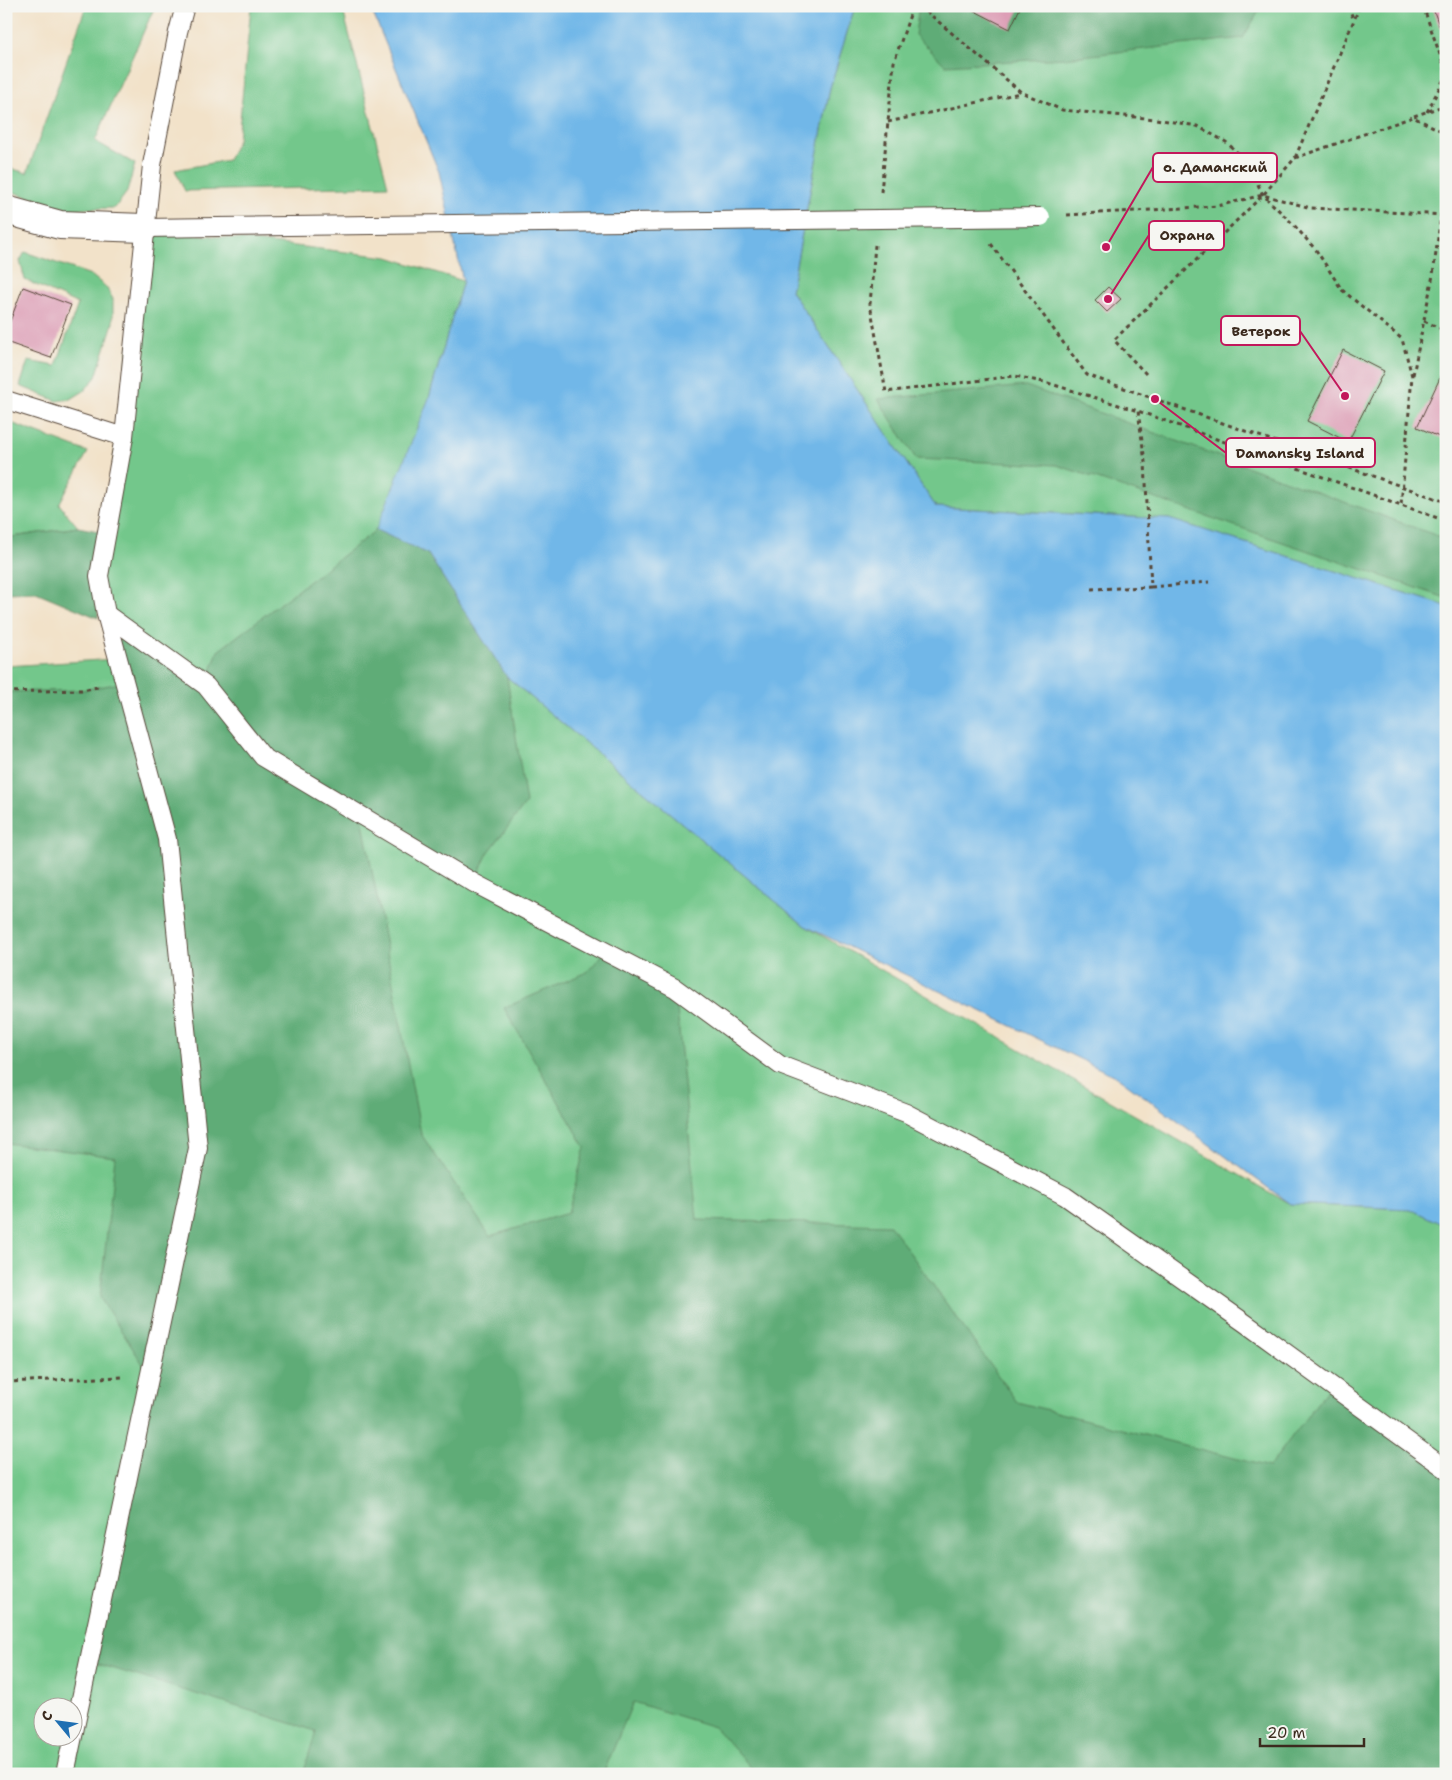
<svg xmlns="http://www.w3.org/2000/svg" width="1452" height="1780" font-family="'Shantell Sans',sans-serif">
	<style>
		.green { fill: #73c78b; stroke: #577854; fill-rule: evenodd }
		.forest { fill: #5eac77; stroke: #4c6b4a }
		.water { fill: #71b7e8; stroke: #567083 }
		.building { fill: #dd9eb6 }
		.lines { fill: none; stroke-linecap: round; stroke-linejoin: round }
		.service-casing { stroke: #564638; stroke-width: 20 }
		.minor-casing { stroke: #564638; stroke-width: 30 }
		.path { stroke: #564638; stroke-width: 3; stroke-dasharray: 4 4; stroke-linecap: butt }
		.service { stroke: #fff; stroke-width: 18 }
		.minor { stroke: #fff; stroke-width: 28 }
		.service-bridge-casing { stroke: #564638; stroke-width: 20; stroke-linecap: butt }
		.service-bridge { stroke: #fff; stroke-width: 18 }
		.leader { fill: none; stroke: #c2185b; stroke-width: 2 }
		.callout-dot { fill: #c2185b; stroke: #f6f6f2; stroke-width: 2 }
		.callout { fill: #f6f6f2; stroke: #c2185b; stroke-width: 2 }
		.callout-label { font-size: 14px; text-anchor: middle; font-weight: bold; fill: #3b2a1e }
	</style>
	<rect width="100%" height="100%" fill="#f6f6f2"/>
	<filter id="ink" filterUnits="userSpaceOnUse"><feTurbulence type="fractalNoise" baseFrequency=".02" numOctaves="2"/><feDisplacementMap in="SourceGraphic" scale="10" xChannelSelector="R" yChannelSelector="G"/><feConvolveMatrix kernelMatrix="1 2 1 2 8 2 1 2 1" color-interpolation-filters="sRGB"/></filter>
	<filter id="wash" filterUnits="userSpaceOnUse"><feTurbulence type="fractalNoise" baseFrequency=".0096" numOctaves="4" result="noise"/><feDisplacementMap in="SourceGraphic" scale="20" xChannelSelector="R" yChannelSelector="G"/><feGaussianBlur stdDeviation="1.12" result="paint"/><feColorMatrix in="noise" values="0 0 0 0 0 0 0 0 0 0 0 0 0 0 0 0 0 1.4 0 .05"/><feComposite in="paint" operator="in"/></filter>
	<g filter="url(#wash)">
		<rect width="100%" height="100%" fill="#f2e2c9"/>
		<!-- green -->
		<g class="green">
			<polygon points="86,6 155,6 95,141 135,164 127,192 115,208 67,209 6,190 6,167 27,173"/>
			<polygon points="251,6 342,6 388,186 185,191 175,170 228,160 238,140"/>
			<polygon points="855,6 1446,6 1446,606 1169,519 936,507 791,291 830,88"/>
			<path d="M 144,228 L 388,257 L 463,281 L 429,398 L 507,677 L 805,926 L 1290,1204 L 1410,1209 L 1446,1226 L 1446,1774 L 6,1774 L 6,666 L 116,659 L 99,576 ZM 42,1708 L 72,1708 L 72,1738 L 42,1738 Z"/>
			<polygon points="25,252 91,275 106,287 113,299 113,323 96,377 84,391 71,399 57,401 20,386 28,361 56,366 78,304 25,280 20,261"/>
			<polygon points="6,421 88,452 59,504 78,527 6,538"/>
		</g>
		<!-- forest -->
		<g class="forest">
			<polygon points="919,6 1262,6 1243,38 1064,58 945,65 915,35"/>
			<polygon points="1026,386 1446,539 1446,598 1057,465 916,459 878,399"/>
			<polygon points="78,527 98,531 98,618 36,592 6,593 6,538"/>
			<polygon points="376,530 428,554 507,677 526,803 488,853 474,883 362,817 421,1134 490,1236 568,1213 585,1147 504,1008 587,972 605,952 675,988 697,1220 890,1225 1017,1402 1269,1467 1330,1386 1446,1469 1446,1774 757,1774 714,1727 633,1702 603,1774 303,1774 316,1731 89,1661 150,1375 100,1298 115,1157 6,1143 6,692 82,690 126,682 106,614 206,686 218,651"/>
		</g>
		<!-- water -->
		<polygon class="water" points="370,6 855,6 830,88 791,291 936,507 1169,519 1446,606 1446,1226 1410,1209 1290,1204 1119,1078 805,926 507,677 428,554 376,530 429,398 463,281 439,172"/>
		<g id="blocks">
			<!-- building -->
			<g class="building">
				<polygon points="965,6 1021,6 1010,29"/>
				<polygon points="1432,6 1446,6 1446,26 1440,28"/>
				<polygon points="23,287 71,305 51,358 6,342 6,332"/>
				<polygon points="1108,287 1121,299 1107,312 1095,300"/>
				<polygon points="1343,350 1384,371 1348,442 1307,421"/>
				<polygon points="1446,365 1446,440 1417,427"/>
			</g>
		</g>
	</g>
	<g filter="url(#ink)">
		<use href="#blocks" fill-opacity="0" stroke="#564638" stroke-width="1"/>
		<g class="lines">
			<defs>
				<g id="service">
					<polyline points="144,228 217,227"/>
					<polyline points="6,400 124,437"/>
					<polyline points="106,614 206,686 263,757 474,883 675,988 780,1065 906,1113 1065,1196 1245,1323 1446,1469"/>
					<polyline points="65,1774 198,1148 167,839 106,614 99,576 124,437 152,165 178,32 185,6"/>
				</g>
				<polyline id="minor" points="6,210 60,225 144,228"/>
			</defs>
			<!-- service casing -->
			<use href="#service" class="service-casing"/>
			<!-- minor casing -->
			<use href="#minor" class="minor-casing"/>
			<!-- path -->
			<g class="path">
				<polyline points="920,6 1021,92 1062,110 1156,119 1197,126 1226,142 1242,157 1253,174 1263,195 1294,225 1316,250 1342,290 1402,339 1412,376 1401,505"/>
				<polyline points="1348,6 1353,18"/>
				<polyline points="1423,6 1446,72"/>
				<polyline points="1427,112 1446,75"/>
				<polyline points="1414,116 1446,105"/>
				<polyline points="888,122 1020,93"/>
				<polyline points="1295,158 1413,117 1446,133"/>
				<polyline points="881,192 894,62 913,6"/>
				<polyline points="1067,215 1217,206 1263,195 1311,208 1446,215"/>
				<polyline points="991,244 1087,375 1446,502"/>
				<polyline points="875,245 870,304 886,392 1015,376 1048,383 1138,411 1446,521"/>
				<polyline points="1424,321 1446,331"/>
				<polyline points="1146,374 1114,340 1263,195 1295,158 1360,6"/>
				<polyline points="1413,375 1433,275 1441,215"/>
				<polyline points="1151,587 1209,582"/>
				<polyline points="1091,589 1151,587 1145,462 1138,411"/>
				<polyline points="6,692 82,690 98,687"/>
				<polyline points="6,1382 122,1377"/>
			</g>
			<!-- service -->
			<use href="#service" class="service"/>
			<!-- minor -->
			<use href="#minor" class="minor"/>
			<defs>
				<polyline id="service-bridge" points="217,227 1041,217"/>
			</defs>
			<!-- service-bridge casing -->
			<use href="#service-bridge" class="service-bridge-casing"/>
			<!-- service-bridge -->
			<use href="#service-bridge" class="service-bridge"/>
		</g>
	</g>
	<!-- callouts -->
	<path class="leader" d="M1106 247L1153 167M1108 299L1149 235M1345 396L1300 331M1155 399L1226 453"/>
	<g class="callout-dot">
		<circle cx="1106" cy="247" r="5"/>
		<circle cx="1108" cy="299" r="5"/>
		<circle cx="1345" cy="396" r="5"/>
		<circle cx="1155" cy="399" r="5"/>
	</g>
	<g class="callout">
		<rect x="1153" y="153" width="124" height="29" rx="5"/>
		<rect x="1149" y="221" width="75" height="29" rx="5"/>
		<rect x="1221" y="316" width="79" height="29" rx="5"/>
		<rect x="1226" y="438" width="149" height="29" rx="5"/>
	</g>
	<g class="callout-label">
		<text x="1215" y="172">о. Даманский</text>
		<text x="1187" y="240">Охрана</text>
		<text x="1261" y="336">Ветерок</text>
		<text x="1300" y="458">Damansky Island</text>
	</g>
	<!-- margin -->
	<rect width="1452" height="1780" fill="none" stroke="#f6f6f2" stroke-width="25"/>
	<!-- north arrow -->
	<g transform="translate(58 1722) rotate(299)"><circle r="24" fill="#f6f6f2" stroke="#aba49d"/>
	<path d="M0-4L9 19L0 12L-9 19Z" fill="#1f6fb2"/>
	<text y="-8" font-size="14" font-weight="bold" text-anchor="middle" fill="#3b2a1e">С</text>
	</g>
	<!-- scale -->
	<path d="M1260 1738v8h104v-8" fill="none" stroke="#3b2a1e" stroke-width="2.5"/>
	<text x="1267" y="1738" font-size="15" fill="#3b2a1e" stroke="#f6f6f2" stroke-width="4" paint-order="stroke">20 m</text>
</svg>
